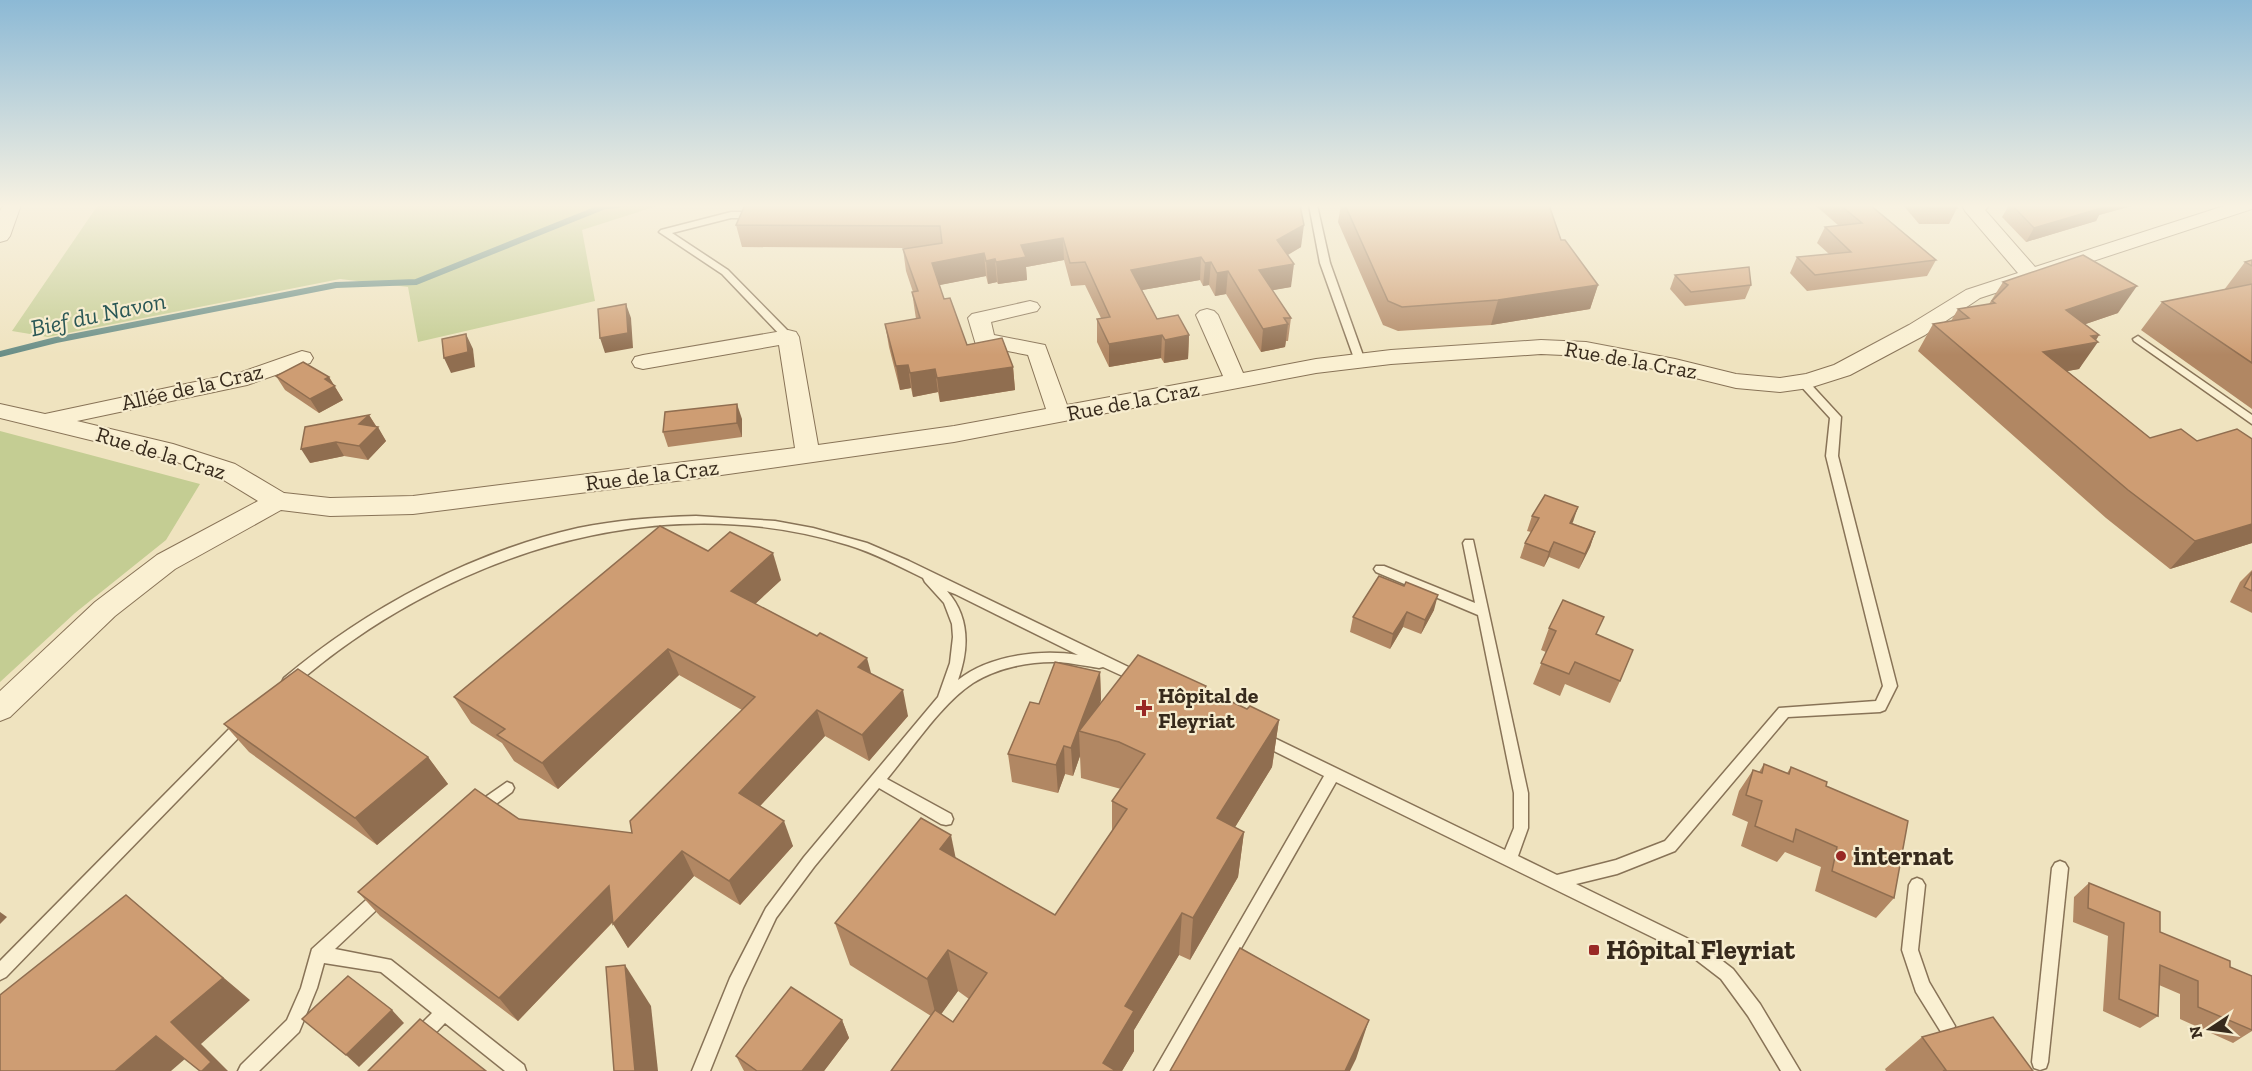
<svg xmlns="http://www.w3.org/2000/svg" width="2252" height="1071" font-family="'Zilla Slab',serif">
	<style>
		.green { fill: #c4cd93 }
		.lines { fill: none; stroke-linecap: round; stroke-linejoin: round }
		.stream { stroke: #698e87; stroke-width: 6 }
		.lane-casing { stroke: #887357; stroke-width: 3 }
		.street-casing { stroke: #887357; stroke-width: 2 }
		.lane { fill: #faf0d2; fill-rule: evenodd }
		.street { fill: #faf0d2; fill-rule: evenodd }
		.wall { fill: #b18763; fill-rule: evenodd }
		.shaded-wall { fill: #906e50 }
		.building { fill: #ce9d73; stroke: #906e50; stroke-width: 1.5 }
		.poi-dot { fill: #992925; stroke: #f6ecce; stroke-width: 2 }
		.labels { text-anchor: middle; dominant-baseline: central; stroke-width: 4.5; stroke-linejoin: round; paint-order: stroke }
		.street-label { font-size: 22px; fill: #372a1c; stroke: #f6ecce }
		.poi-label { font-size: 22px; font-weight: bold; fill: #372a1c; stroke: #f6ecce; text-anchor: start }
		.water-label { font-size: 24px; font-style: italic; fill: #2a5756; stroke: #f6ecce }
		.near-poi-label { font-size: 27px; font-weight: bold; fill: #372a1c; stroke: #f6ecce; text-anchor: start }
	</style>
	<rect width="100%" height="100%" fill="#efe3bf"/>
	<!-- green -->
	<g class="green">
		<polygon points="98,205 660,205 582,230 595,301 418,342 408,287 340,279 48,337 12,331"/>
		<polygon points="0,431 200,484 166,540 75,613 0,682"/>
	</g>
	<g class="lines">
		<!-- stream -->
		<polyline class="stream" points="0,354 56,340 336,285 416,282 605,206 618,205"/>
		<defs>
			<g id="lane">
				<polygon points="1309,205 1317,205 1330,263 1365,361 1364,363 1356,363 1355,361 1320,263"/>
				<polygon points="731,212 755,212 760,215 755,218 731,218 672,233 728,270 792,335 792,339 784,339 722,274 659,232 661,230"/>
				<polygon points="2138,336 2252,415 2252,424 2134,341 2133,339"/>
				<polygon points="1802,378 1806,379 1841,417 1838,456 1897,686 1885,710 1880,712 1788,717 1675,851 1617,874 1576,884 1703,946 1733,969 1760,1004 1800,1071 1781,1071 1748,1016 1721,979 1691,956 1336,782 1171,1071 1154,1071 1324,776 1256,742 1254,738 1256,734 1261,732 1266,734 1505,850 1514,828 1514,793 1478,615 1376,572 1374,569 1376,566 1384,566 1475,603 1463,543 1465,540 1473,540 1528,793 1528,828 1518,856 1557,875 1616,860 1665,841 1779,708 1876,701 1883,686 1826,456 1830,418 1798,383 1797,381"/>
				<path d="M 696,516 L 775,521 L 813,528 L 867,543 L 909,561 L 1143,674 L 1145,678 L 1143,682 L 1138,683 L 1103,667 L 1099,668 C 1086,666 1071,663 1058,662 C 1030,661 997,668 973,683 C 942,703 912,749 887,779 L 951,814 L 953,819 L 951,824 L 946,825 L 941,824 L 879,788 L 814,867 L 776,918 L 743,988 L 710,1071 L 692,1071 L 730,978 L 766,908 L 804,857 L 938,697 L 950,663 L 953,637 L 952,624 L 944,603 L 925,582 L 923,578 C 899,566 874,553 848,545 C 655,485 442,557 294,686 L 289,687 L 284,686 L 282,682 L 284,678 C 367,608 472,552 578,528 C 617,520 656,517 696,516 ZM 947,591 L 955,594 L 1078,655 C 1041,649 989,655 958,680 C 969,649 970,617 947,591 Z"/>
				<polygon points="243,718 248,720 250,724 248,728 6,977 0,980 0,961 238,720"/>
				<polygon points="507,782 512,784 514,788 512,792 484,813 479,815 474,813 472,809 474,805"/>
				<polygon points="2060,861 2065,863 2068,868 2048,1062 2046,1068 2040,1070 2034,1068 2032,1062 2052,868 2055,863"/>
				<polygon points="1917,878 1922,880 1925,885 1918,950 1929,982 1955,1026 1953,1032 1947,1034 1941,1032 1916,992 1902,950 1909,885 1912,880"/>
				<polygon points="381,889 386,891 389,896 386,901 335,949 391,960 524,1065 526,1071 505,1071 445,1023 424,1045 418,1047 412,1045 410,1039 412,1033 432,1013 381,972 324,963 317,988 299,1032 259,1071 238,1071 241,1065 287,1020 301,988 312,949 376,891"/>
			</g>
			<g id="street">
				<polygon points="3,205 21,205 10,236 7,240 0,242 0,211"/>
				<polygon points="1964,205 1990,205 1985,210 2035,267 2227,205 2252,205 2252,209 1980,298 1925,335 1850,375 1809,388 1780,392 1736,388 1675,373 1586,356 1541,354 1391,364 1316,373 954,442 700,478 413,514 330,516 281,510 175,569 115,616 10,717 0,721 0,691 95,602 157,555 258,501 217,476 168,459 0,418 0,404 45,414 242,372 302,351 310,353 313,358 310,363 247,385 77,421 173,444 235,464 284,493 330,498 413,496 795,448 779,345 643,369 635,367 632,362 635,357 643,355 788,330 796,332 799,337 818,445 954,426 1046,409 1028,355 976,345 968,318 972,314 1030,301 1037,303 1040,307 1037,311 991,322 994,335 1045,345 1067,405 1223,376 1196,315 1200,311 1207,309 1214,311 1218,315 1243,373 1316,359 1391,350 1541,340 1586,342 1675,359 1736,374 1780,378 1806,374 1834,365 1909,325 1966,290 2018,273 1965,211 1963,207"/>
			</g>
		</defs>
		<!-- lane casing -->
		<use href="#lane" class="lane-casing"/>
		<!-- street casing -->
		<use href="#street" class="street-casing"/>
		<!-- lane -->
		<use href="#lane" class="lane"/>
		<!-- street -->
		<use href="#street" class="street"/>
	</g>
	<!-- wall -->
	<g class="wall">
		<polygon points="745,205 1301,247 1288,255 1291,287 1272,290 1291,318 1288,341 1286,341 1285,347 1261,352 1226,294 1215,296 1209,285 1203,286 1200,280 1142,290 1157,319 1189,335 1188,359 1164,363 1161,358 1109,367 1097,342 1097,319 1101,318 1085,285 1071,286 1064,260 1026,267 1027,280 998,284 997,282 988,284 986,276 939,285 944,299 967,345 1013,367 1015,390 940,402 938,392 913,397 911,388 900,390 889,347 885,324 916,319 912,292 913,292 906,271 903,249 905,248 742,247 736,225"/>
		<polygon points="1341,205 1549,205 1561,240 1598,285 1590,309 1491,325 1398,331 1383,325 1338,222"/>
		<polygon points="1815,205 1876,205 1871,205 1936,260 1927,276 1807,291 1790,273 1797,257 1829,254 1817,243 1825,227 1839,226"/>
		<polygon points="1903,205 1954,205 1957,208 1949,224 1919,224"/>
		<polygon points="2009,205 2135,205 2099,215 2096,221 2026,242 2002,217"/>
		<polygon points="2252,260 2252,409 2141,330 2162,302 2224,290 2245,262"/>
		<polygon points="1675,275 1751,285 1745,299 1685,306 1670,289"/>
		<polygon points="2003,282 2118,313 2085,324 2099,335 2079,369 2067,371 2150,438 2197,441 2252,439 2252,543 2170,569 2106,518 1918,351 1933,324 1951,321 1958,309 1989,304"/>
		<polygon points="276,376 329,377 343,400 319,413 285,390"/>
		<polygon points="369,415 386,441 368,460 344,456 310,463"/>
		<polygon points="742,419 742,437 668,447 663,432"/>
		<polygon points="1532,516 1572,523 1595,532 1590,547 1579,569 1549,557 1544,567 1520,558 1525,543 1531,532 1527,531"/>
		<polygon points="708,551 781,580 755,604 871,674 908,716 869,761 825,736 760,806 793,846 740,905 694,876 628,948 613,922 518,1021 380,916 358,892 519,819 632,833 742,710 679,675 558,789 514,761 502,743 471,723 454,697"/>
		<polygon points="2252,570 2252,613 2230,602 2240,582"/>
		<polygon points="1434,610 1421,634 1403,627 1390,649 1350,632 1353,617"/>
		<polygon points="1549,628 1596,634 1620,681 1610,703 1565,684 1560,696 1533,684 1546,652 1541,650"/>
		<path d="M 1100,672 L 1101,700 L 1099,705 L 1206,686 L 1205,689 L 1247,709 L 1279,720 L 1272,767 L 1235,827 L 1244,832 L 1238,877 L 1190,960 L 1179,955 L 1134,1030 L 1134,1051 L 1122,1071 L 891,1071 L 931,1016 L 850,965 L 835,923 L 956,858 L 1055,915 L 1112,831 L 1112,801 L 1121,789 L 1081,778 L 1080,756 L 1073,776 L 1065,774 L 1058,793 L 1012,782 L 1008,754 L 1039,704 ZM 958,991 L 969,999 L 953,1022 L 941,1014 Z"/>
		<polygon points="224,724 428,757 448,784 377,845 249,752"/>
		<polygon points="1764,764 1787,773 1791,767 1826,786 1894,898 1876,918 1815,891 1821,867 1785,852 1777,862 1741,846 1748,822 1732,815 1739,791 1753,770 1759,772"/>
		<polygon points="2089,883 2160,932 2230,967 2252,976 2252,1031 2233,1043 2180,1019 2180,994 2159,985 2158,1016 2140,1028 2103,1011 2108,936 2073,922 2074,897"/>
		<polygon points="842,1020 849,1038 824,1071 744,1071 736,1056"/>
		<polygon points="1922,1037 2033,1071 1886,1071 1885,1069"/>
	</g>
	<!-- shaded-wall -->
	<g class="shaded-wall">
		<polygon points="2099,205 2135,205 2099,215 2096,221 2026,242 2034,228"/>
		<polygon points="1304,225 1301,247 1275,262 1277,240"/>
		<polygon points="1063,238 1064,260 1026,267 1027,280 998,284 996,262 1021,245"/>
		<polygon points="984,253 986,276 935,286 932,263"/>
		<polygon points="1201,257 1200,280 1131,292 1131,270"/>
		<polygon points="995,259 997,282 988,284 986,261"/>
		<polygon points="1211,262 1209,285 1203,286 1205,263"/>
		<polygon points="1294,264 1291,287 1257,293 1259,270"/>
		<polygon points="1228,271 1226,294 1215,296 1217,273"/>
		<polygon points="1598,285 1590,309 1491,325 1498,300"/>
		<polygon points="2137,286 2118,313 2048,337 2066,310"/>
		<polygon points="626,304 631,318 633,348 605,353 600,338"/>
		<polygon points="1288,324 1285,347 1261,352 1263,329"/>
		<polygon points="466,334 473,349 475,367 451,373 444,358"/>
		<polygon points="1162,335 1161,358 1109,367 1109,344"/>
		<polygon points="1189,335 1188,359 1164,363 1165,340"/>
		<polygon points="2099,335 2094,343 2098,342 2079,369 2024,379 2043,352 2091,336"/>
		<polygon points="908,365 911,388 900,390 896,366"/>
		<polygon points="1013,367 1015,390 940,402 937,378"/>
		<polygon points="935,369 938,392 913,397 910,373"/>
		<polygon points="329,377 343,400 319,413 310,399 325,379"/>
		<polygon points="737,404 742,419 742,437 737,423"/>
		<polygon points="369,415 377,428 378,427 386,441 368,460 359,446 359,424"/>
		<polygon points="336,442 344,456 310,463 301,449"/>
		<polygon points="1578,507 1573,522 1565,537 1570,523"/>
		<polygon points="2252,524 2252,543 2170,569 2195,541"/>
		<polygon points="1595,532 1590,547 1579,569 1585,554"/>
		<polygon points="1554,542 1549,557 1544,567 1549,552"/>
		<polygon points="773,553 781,580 740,618 731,591"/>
		<polygon points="1438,595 1434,610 1421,634 1425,620"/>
		<polygon points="1407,612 1403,627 1390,649 1393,634"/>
		<polygon points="668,649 679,675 558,789 542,763"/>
		<polygon points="867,658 874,684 858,667"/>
		<polygon points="1100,672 1101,700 1089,734 1079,731 1080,756 1073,776 1071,748"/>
		<polygon points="903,690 908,716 869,761 862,735"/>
		<polygon points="817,710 825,736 749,818 739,793"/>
		<polygon points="1279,720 1272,767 1213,863 1217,818"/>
		<polygon points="1064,746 1065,774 1058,793 1056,765"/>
		<polygon points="428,757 448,784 377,845 355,818"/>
		<polygon points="784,821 793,846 740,905 729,881"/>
		<polygon points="1244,832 1238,877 1190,960 1193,918"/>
		<polygon points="951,835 960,879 940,849"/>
		<polygon points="682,851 694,876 628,948 613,924"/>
		<polygon points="609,886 624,910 518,1021 499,998"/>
		<polygon points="126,895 250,1000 201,1044 228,1071 202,1071 171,1022"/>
		<polygon points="0,912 7,917 0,924"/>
		<polygon points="1182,913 1179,955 1134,1030 1134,1051 1122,1071 1103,1071 1103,1063 1125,1006"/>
		<polygon points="948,950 958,991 937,1020 927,979"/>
		<polygon points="625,965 651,1006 658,1071 635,1071"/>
		<polygon points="392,1010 404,1023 359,1067 346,1055"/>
		<polygon points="842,1020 849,1038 824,1071 802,1071"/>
		<polygon points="1369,1020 1356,1059 1350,1071 1345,1071"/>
		<polygon points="156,1036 186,1058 171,1071 115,1071"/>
	</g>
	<!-- building -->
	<g class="building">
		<polygon points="745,205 1300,205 1304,225 1277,240 1294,264 1259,270 1291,318 1284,318 1288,324 1263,329 1228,271 1217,273 1211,262 1205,263 1201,257 1131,270 1157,319 1178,315 1189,335 1165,340 1162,335 1109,344 1097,319 1110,317 1085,262 1070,263 1063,238 1021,245 1026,257 996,262 995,259 986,261 984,253 932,263 944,299 950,298 967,345 1002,338 1013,367 937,378 935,369 910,373 908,365 896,366 885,324 920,318 912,292 918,291 903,249 942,243 940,226 736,225"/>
		<polygon points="1345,205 1549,205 1561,240 1565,240 1598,285 1498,300 1402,307 1388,301"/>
		<polygon points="1840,205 1870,205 1936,260 1815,275 1797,257 1851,252 1825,227 1862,223"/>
		<polygon points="1925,205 1954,205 1957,208 1928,208"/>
		<polygon points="2012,205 2100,205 2105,207 2034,228"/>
		<polygon points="2083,255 2137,286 2066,310 2099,335 2091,336 2098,342 2043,352 2150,438 2181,429 2197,441 2237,429 2252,439 2252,524 2195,541 2128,490 1933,324 1969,318 1958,309 1995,303 1992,301 2008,285 2003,282"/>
		<polygon points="2252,260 2252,266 2245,262"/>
		<polygon points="1749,267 1751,285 1691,292 1675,275"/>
		<polygon points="2252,284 2252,363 2162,302"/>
		<polygon points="626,304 628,333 600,338 598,309"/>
		<polygon points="466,334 468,352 444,358 442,339"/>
		<polygon points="303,362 329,377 325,379 335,386 310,399 276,376"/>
		<polygon points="737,404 737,423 663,432 665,412"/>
		<polygon points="369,415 359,424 378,427 359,446 336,442 301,449 305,427"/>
		<polygon points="1545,495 1578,507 1570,523 1595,532 1585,554 1554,542 1549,552 1525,543 1539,518 1532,516"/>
		<polygon points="660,526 708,551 730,532 773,553 731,591 817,636 820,633 867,658 858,667 903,690 862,735 817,710 739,793 784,821 729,881 682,851 613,924 609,886 499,998 358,892 475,789 519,819 632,833 630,821 755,697 668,649 542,763 497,735 505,729 454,697"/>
		<polygon points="2252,572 2252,591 2244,587"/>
		<polygon points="1379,576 1404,586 1406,582 1438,595 1425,620 1407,612 1393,634 1353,617"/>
		<polygon points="1563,600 1604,617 1596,634 1633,650 1620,681 1575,662 1569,674 1541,663 1556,631 1549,628"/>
		<polygon points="1138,655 1206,686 1204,689 1247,709 1250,706 1279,720 1217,818 1244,832 1193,918 1182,913 1125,1006 1134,1011 1103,1063 1116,1071 891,1071 935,1010 953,1022 987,973 948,950 927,979 835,923 921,818 951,835 940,849 1055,915 1127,809 1112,801 1145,754 1119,742 1079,731"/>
		<polygon points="1055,662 1100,672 1071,748 1064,746 1056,765 1008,754 1030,702 1039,704"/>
		<polygon points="298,669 428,757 355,818 224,724"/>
		<polygon points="1764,764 1789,774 1791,767 1827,782 1826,786 1908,821 1894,898 1832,871 1837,847 1796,829 1793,842 1755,826 1762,801 1746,795 1753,770 1762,773"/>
		<polygon points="2089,883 2160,912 2160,932 2230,961 2230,967 2252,976 2252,1030 2198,1007 2198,981 2160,965 2158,1016 2119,999 2124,923 2088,908"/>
		<polygon points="126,895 223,978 171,1022 211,1062 202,1071 200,1071 156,1036 115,1071 0,1071 0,995"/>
		<polygon points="1240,948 1369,1020 1345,1071 1170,1071"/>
		<polygon points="625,965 635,1071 614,1071 606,967"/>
		<polygon points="348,976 392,1010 346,1055 302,1019"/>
		<polygon points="791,987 842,1020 802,1071 757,1071 736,1056"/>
		<polygon points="1993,1017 2033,1071 1943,1071 1946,1070 1922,1037"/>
		<polygon points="420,1019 486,1071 368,1071"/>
	</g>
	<!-- sky -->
	<linearGradient id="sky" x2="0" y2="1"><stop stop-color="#8cb9d5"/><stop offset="0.58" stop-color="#f8f2e2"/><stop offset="1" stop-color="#f8f2e2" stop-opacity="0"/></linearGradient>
	<rect width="2252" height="355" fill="url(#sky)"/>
	<!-- markers -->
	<g class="poi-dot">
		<path d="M1141 699h6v6h6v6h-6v6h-6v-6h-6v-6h6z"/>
		<circle cx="1841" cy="856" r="6"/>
		<rect x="1588" y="944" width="12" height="12" rx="3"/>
	</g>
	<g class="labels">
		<!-- street labels -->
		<g class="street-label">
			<text transform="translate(1631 360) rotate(10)">Rue de la Craz</text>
			<text transform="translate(192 387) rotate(-13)">Allée de la Craz</text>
			<text transform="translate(1133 401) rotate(-11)">Rue de la Craz</text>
			<text transform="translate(161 453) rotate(17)">Rue de la Craz</text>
			<text transform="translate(652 475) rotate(-7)">Rue de la Craz</text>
		</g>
		<!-- poi labels -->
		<g class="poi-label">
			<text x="1158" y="695">Hôpital de<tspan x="1158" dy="25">Fleyriat</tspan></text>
		</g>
		<!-- water labels -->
		<g class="water-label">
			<text transform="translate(98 314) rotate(-12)">Bief du Navon</text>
		</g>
		<!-- near-poi labels -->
		<g class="near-poi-label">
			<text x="1853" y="856">internat</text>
			<text x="1606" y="950">Hôpital Fleyriat</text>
		</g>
	</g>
	<!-- north arrow -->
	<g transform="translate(2210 1029) rotate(257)" stroke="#f6ecce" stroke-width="4.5" paint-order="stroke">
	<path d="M0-4.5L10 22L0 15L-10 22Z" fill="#372a1c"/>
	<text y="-9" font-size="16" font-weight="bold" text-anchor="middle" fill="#372a1c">N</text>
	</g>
</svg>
